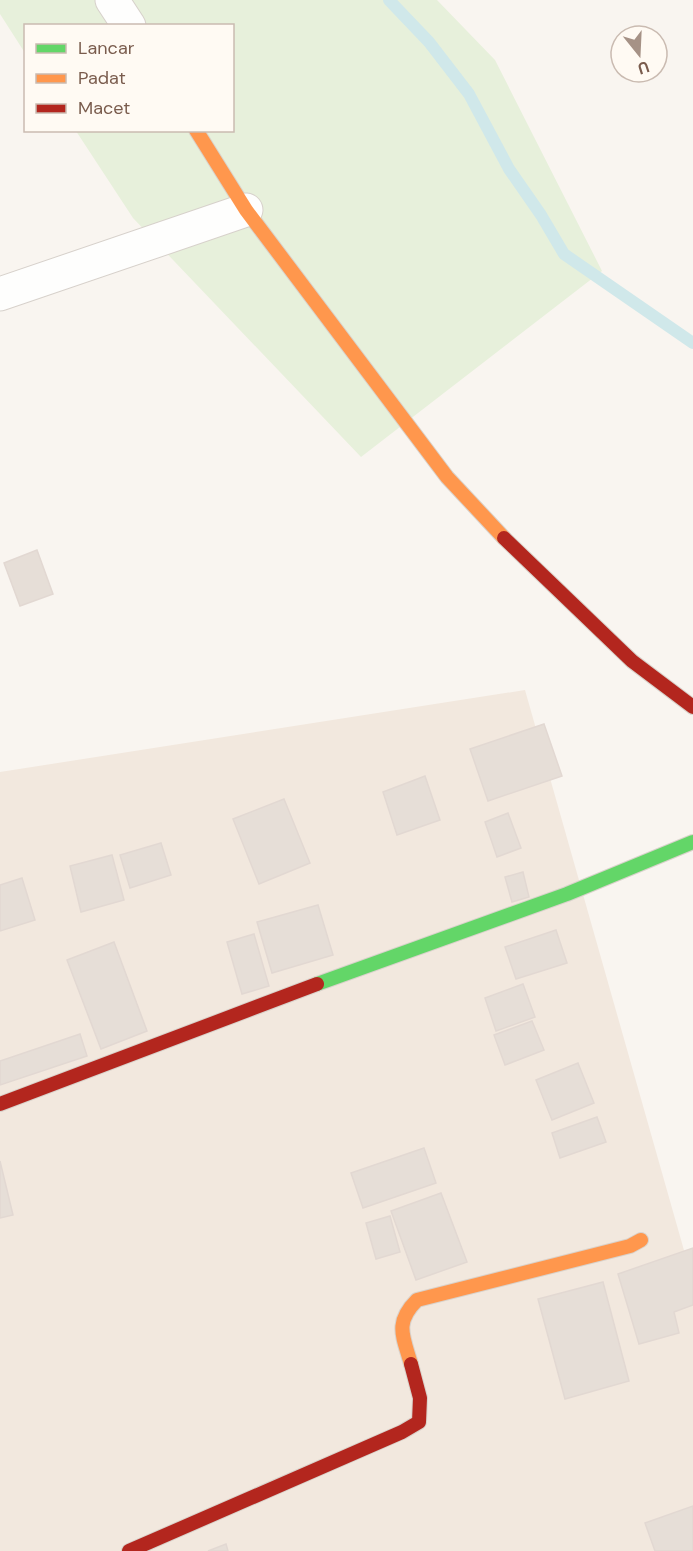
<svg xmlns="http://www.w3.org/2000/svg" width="693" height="1551" font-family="'DM Sans',sans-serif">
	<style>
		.residential { fill: #f2e8de }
		.green { fill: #e7f0db }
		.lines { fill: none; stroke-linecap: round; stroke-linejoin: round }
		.stream { stroke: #d0e8ea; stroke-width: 12 }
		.building { fill: #e6ded7; stroke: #e2d8d2; stroke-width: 1.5 }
		.street-casing { stroke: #d7d1cb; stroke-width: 35 }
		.fast-casing { stroke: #d9d2cb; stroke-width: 16 }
		.slow-casing { stroke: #d9d2cb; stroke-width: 16 }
		.jam-casing { stroke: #d9d2cb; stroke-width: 16 }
		.street { stroke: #fefefd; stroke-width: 33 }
		.fast { stroke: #63d668; stroke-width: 14 }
		.slow { stroke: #ff974d; stroke-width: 14 }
		.jam { stroke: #b3261e; stroke-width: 14 }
	</style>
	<rect width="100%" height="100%" fill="#f9f5f0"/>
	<!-- residential -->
	<polygon class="residential" points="525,690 693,1282 693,1551 0,1551 0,772"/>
	<!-- green -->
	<polygon class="green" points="0,0 437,0 495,60 602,271 361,457 133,218 76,131 232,130 232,26 26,26 25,53 0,14"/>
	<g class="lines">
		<!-- stream -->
		<polyline class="stream" points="389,0 429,42 469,94 509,169 541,215 564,254 693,343"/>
	</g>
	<!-- building -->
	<g class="building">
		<polygon points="37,550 53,594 20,606 4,563"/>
		<polygon points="544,724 562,776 488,801 470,749"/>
		<polygon points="425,776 440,820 397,835 383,792"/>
		<polygon points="284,799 310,863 259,884 233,819"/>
		<polygon points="508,813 521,848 497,857 485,822"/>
		<polygon points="161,843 171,875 130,888 120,855"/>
		<polygon points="112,855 124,900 81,912 70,866"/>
		<polygon points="523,872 529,897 512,902 505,877"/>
		<polygon points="22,878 35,920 0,931 0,885"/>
		<polygon points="318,905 333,955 272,973 257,922"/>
		<polygon points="556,930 567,963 516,979 505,947"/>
		<polygon points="254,934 269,986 242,994 227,942"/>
		<polygon points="114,942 147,1031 101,1049 67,960"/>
		<polygon points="523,984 535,1017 496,1031 485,998"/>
		<polygon points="532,1021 544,1050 505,1065 494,1035"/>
		<polygon points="80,1034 87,1056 0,1085 0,1061"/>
		<polygon points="578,1063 594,1103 552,1120 536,1080"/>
		<polygon points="597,1117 606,1142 560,1158 552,1133"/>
		<polygon points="424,1148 436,1183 363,1208 351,1173"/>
		<polygon points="0,1161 13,1215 0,1218"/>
		<polygon points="441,1193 467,1262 416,1280 391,1211"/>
		<polygon points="390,1216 400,1252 376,1259 366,1223"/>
		<polygon points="693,1248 693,1305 674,1312 679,1333 639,1344 618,1274"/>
		<polygon points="603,1282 629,1381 565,1399 538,1299"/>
		<polygon points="693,1506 693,1551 655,1551 645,1523"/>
		<polygon points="226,1544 228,1551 208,1551"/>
	</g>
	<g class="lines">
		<defs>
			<g id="street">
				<polyline points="112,0 129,26"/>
				<polyline points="0,294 246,210"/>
			</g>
			<polyline id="fast" points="317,984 567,894 693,842"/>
			<g id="slow">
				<polyline points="196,130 246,210 447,477 504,538"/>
				<path d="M 411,1364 C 403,1336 394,1323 417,1300 L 630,1246 L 641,1240"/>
			</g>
			<g id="jam">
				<polyline points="504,538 632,661 693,707"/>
				<polyline points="0,1104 317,984"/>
				<polyline points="129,1551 402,1432 419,1422 420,1398 411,1364"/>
			</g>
		</defs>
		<!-- street casing -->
		<use href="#street" class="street-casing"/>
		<!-- fast casing -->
		<use href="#fast" class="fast-casing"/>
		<!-- slow casing -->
		<use href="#slow" class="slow-casing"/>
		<!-- jam casing -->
		<use href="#jam" class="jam-casing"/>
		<!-- street -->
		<use href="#street" class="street"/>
		<!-- fast -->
		<use href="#fast" class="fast"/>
		<!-- slow -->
		<use href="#slow" class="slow"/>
		<!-- jam -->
		<use href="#jam" class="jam"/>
	</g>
	<!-- legend -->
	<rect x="24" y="24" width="210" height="108" fill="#fffaf3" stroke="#cabbb1" stroke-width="1.5"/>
	<rect x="36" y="44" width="30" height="9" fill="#63d668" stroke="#cabbb1" stroke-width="1.5"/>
	<text x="78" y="54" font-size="18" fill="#7a5c4d">Lancar</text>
	<rect x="36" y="74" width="30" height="9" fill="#ff974d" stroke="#cabbb1" stroke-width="1.5"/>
	<text x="78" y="84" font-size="18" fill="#7a5c4d">Padat</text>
	<rect x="36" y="104" width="30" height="9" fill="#b3261e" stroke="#cabbb1" stroke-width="1.5"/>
	<text x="78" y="114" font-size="18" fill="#7a5c4d">Macet</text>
	<!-- north arrow -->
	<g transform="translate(639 54) rotate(162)"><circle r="28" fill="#fffaf3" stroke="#cabbb1" stroke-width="1.5"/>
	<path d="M0-4.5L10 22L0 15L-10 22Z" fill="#a69286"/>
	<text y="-9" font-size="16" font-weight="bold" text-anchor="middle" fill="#7a5c4d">U</text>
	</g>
</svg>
